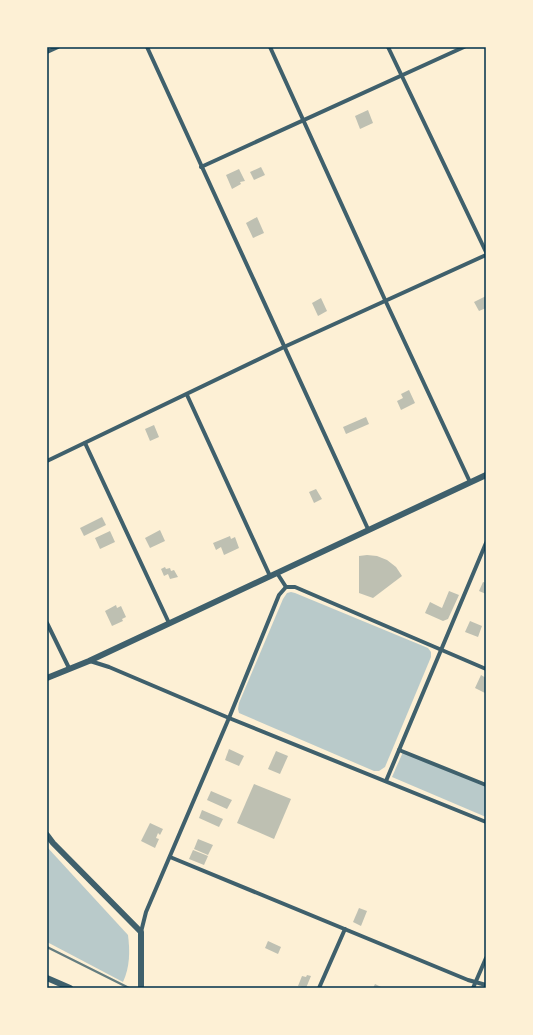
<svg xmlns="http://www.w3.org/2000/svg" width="533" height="1035" font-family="'Playfair Display',serif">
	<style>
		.green { fill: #b9caca }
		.building { fill: #bec0b2 }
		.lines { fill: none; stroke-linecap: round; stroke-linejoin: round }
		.minor { stroke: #3f606c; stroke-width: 4 }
		.tertiary { stroke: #3f606c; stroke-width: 6 }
		.rail { stroke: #657d81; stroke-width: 2.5 }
		.neatline { fill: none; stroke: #003049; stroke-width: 1.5 }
	</style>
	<rect width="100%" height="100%" fill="#fdf0d5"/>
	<!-- green -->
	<g class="green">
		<polygon points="291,592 295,593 428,648 431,652 431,657 385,767 379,771 374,771 239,713 238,709 239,703 283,599 287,593"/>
		<polygon points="403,752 486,786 486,817 392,777"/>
		<path d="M 47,847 L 128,935 C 130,951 130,967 123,982 L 47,942 Z"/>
	</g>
	<!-- building -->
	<g class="building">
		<polygon points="368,110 373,123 360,129 355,116"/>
		<polygon points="261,167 265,175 254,180 250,172"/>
		<polygon points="239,169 245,181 240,182 241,184 232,189 226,175"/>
		<polygon points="257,217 264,233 253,238 246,223"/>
		<polygon points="486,296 486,308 479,311 474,302"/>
		<polygon points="321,298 327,311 318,316 312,303"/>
		<polygon points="409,390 415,403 401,410 397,401 403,398 401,394"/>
		<polygon points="366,417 369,424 346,434 343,427"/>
		<polygon points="154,425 159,437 150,441 145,429"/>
		<polygon points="316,489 322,499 314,503 309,492"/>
		<polygon points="102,517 106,525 84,536 80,528"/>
		<polygon points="160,530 165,541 150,548 145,538"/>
		<polygon points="110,531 115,542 100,549 95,538"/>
		<polygon points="230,536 231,539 235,537 239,548 224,555 221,547 216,550 213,543"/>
		<polygon points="367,555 377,556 387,560 396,567 402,576 373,598 359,593 359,556"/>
		<polygon points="165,567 166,569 170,568 171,571 174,570 178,577 170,579 168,574 164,576 161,569"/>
		<polygon points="483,582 486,583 486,594 479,591"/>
		<polygon points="449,591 459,595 448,619 443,621 425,613 430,602 442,608"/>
		<polygon points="116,605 117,608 121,606 126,617 122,619 123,621 112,626 105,611"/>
		<polygon points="470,621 482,626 478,637 465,632"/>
		<polygon points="481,675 486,678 486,689 485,693 475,688"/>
		<polygon points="229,749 244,756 239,766 225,760"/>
		<polygon points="276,751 288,756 280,774 268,769"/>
		<polygon points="254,784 291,799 274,839 237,823"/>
		<polygon points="211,791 232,800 227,809 207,800"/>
		<polygon points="202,810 223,819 219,827 199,818"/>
		<polygon points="150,823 163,829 160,835 158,833 156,838 159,839 155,848 141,841"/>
		<polygon points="198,839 213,845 208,855 194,849"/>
		<polygon points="193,850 208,856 204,865 189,859"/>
		<polygon points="359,908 367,911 361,926 353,922"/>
		<polygon points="268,941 281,947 278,954 265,948"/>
		<polygon points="307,975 311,976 306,988 298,986 302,976 306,977"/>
		<polygon points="375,984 383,988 373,988"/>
	</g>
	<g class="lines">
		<!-- minor -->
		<g class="minor">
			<polyline points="147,47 368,529"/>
			<polyline points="270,47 386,302 470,482"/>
			<polyline points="388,47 486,252"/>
			<polyline points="47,52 58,47"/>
			<polyline points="201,167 464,47"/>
			<polyline points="187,395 270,576"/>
			<polyline points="85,443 169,623"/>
			<polyline points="47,461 284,347 486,255"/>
			<polyline points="277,573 286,587"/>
			<polyline points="286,587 295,587 486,669"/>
			<polyline points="47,623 69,668"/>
			<polyline points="90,661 109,667 229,718 486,822"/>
			<polyline points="399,750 486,785"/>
			<polyline points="386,781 486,543"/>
			<polyline points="170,857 468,980 486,985"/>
			<polyline points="141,932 146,912 229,718 279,595 286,587"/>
			<polyline points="319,988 345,929"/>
			<polyline points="473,988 486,958"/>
		</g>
		<!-- tertiary -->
		<g class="tertiary">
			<polyline points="47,678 89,661 486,475"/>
			<polyline points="47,835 53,843 141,932 141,988"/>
			<polyline points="47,978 70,988"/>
		</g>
		<!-- rail -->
		<polyline class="rail" points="47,947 129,988"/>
	</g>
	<!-- border -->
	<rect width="533" height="1035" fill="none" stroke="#fdf0d5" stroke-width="96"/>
	<rect x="48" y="48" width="437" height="939" class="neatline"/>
</svg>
